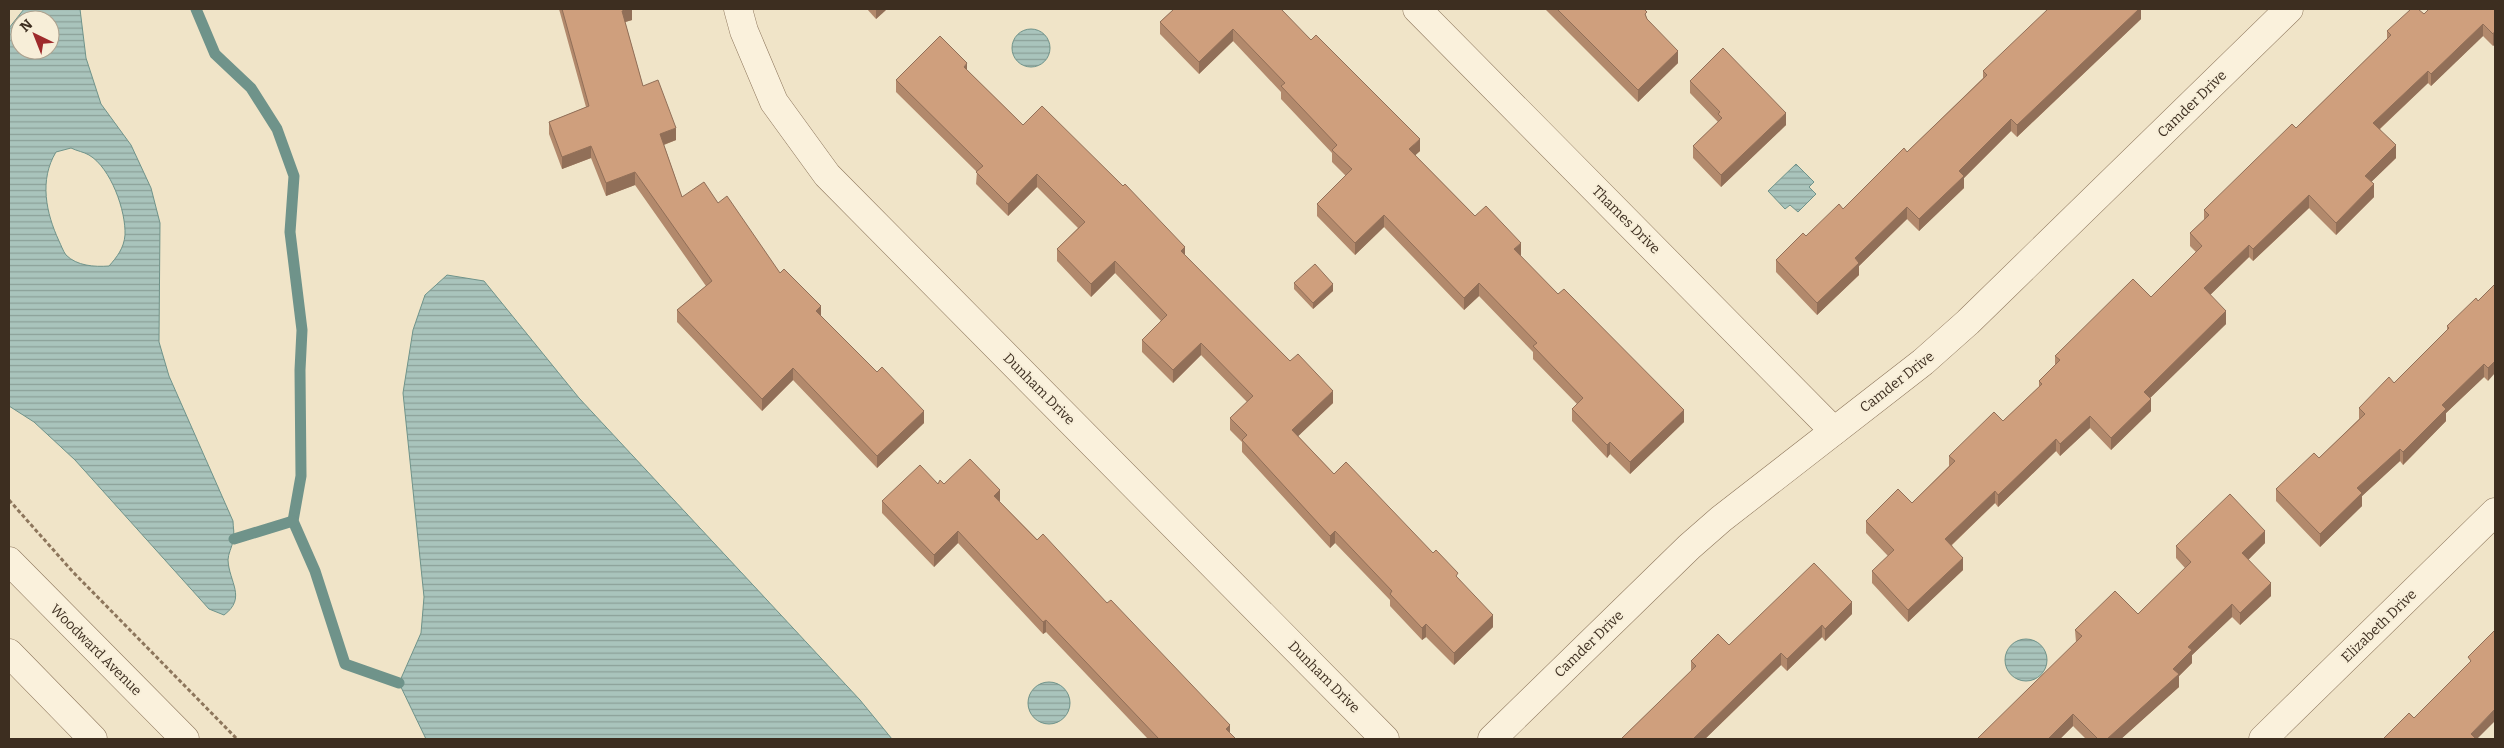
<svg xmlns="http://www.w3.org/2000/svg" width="2504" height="748" font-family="Bitter,serif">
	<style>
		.water { fill: url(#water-rules); stroke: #6f938a; fill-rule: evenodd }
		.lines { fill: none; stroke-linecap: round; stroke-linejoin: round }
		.stream { stroke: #6f938a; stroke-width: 11 }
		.minor-casing { stroke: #8d765c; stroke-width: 29 }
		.path { stroke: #8d765c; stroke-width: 3; stroke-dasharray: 4 2.5; stroke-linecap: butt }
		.minor { stroke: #faf1dc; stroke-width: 28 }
		.wall { fill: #b2896c }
		.shaded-wall { fill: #916f58 }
		.building { fill: #cf9f7d; stroke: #916f58 }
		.labels { text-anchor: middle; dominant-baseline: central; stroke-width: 4; stroke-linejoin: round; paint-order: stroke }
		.street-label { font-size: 14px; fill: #3d2e20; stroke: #f7eed8 }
	</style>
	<defs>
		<pattern id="water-rules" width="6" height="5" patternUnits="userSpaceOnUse" patternTransform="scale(1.25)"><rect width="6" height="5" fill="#a9c4bc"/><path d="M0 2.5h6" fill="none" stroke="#8ba098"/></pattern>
	</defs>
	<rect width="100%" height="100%" fill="#f0e4c8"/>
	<!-- water -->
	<g class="water">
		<path d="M 24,9 L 80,9 L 86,58 L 101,104 L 131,145 L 151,188 L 160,223 L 159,342 L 169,376 L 233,521 C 233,527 235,535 233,541 C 232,547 228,554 228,560 C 229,582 247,598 224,615 L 209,609 L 75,460 L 34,422 L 9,406 L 9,28 ZM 20,20 L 50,20 L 50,50 L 20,50 ZM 71,148 C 77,151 84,152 89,155 C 111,168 126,211 125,235 C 124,248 117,257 109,266 C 94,267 77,266 66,255 C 63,251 61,245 59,241 C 46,213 39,180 56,152 Z"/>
		<circle cx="1031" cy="48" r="19"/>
		<polygon points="1796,164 1814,182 1809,187 1816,194 1798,212 1790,205 1785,209 1768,191"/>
		<polygon points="447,275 484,281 579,398 860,700 892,739 426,739 399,683 421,633 424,597 403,393 413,330 425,295"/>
		<circle cx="2026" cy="660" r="21"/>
		<circle cx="1049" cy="703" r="21"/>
	</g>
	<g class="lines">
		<!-- stream -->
		<g class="stream">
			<polyline points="196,9 215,54 251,88 277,129 294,176 290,232 302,330 300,370 301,476 293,521 315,571 345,664 399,683"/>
			<polyline points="234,539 293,521"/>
		</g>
		<defs>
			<g id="minor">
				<polyline points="738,9 744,31 774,102 827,175 1385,739"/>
				<polyline points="1417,9 1834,431"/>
				<polyline points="9,561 185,739"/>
				<polyline points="9,653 93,739"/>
				<polyline points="1492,739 1689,547 1721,519 1923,362 1968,322 2289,9"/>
				<polyline points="2263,739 2495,512"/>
			</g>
		</defs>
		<!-- minor casing -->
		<use href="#minor" class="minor-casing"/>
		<!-- path -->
		<polyline class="path" points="9,500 73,572 237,739"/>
		<!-- minor -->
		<use href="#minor" class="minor"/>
	</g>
	<!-- wall -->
	<g class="wall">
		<polygon points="559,9 632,9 632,20 625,22 643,86 676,140 664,145 682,197 718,203 780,273 924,423 877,468 793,380 762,411 677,322 677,310 706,286 635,185 606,196 591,158 562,169 549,134 549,122 586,107"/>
		<polygon points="867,9 887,9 876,19"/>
		<polygon points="1174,9 1311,40 1420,151 1415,155 1475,216 1521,255 1520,256 1684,422 1630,474 1610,454 1607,458 1572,421 1572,409 1577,404 1533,359 1533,352 1479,296 1464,310 1384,227 1355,255 1317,216 1317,204 1346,176 1332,162 1332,153 1281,99 1281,92 1233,41 1199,74 1160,34 1160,22"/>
		<polygon points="1545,9 1644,9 1647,19 1678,63 1638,102"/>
		<polygon points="2141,9 2141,19 2017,137 2011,131 1964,178 1964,188 1919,231 1907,219 1859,266 1859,275 1817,315 1776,272 1776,260 1843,209 1907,152 1983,78 1983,71"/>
		<polygon points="2495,9 2495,44 2493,46 2483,36 2431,86 2428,83 2380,129 2396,158 2371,182 2374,197 2336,235 2309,208 2253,261 2249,257 2210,295 2226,324 2150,398 2151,411 2111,450 2090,428 2060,456 2056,451 1998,507 1995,503 1952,545 1963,570 1908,622 1872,583 1872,571 1888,556 1866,533 1866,521 1912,503 1949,466 1949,456 2003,421 2039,387 2039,381 2055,365 2055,356 2151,297 2196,252 2190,246 2190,233 2204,220 2204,210 2296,128 2387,39 2387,31 2424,14"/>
		<polygon points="967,70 1023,125 1185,255 1290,361 1333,403 1298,436 1334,474 1433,553 1458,578 1493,627 1454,665 1426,637 1422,640 1390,606 1390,600 1335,543 1330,548 1242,452 1242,442 1230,430 1230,418 1247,402 1201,355 1173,383 1142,352 1142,340 1161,321 1115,273 1091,297 1057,261 1057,249 1078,228 1037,187 1008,216 976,184 977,172 896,92 896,80"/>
		<polygon points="1690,81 1786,125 1721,187 1693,158 1693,146 1718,122 1690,93"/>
		<polygon points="1294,283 1333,291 1313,309 1294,289"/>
		<polygon points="2495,284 2488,381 2484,377 2446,413 2446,421 2403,465 2400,461 2362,496 2362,506 2320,547 2276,501 2276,489 2319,458 2359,419 2359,408 2394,383 2447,331 2447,326 2478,301"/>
		<polygon points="944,484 1000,502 1236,739 1148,739 1046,632 1043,634 958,543 934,567 882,513 882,501"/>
		<polygon points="2265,543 2248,560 2271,596 2240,625 2232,617 2192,655 2192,663 2179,676 2179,687 2121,739 2086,739 2073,726 2060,739 2076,642 2075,630 2138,614 2185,568 2176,558 2176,546"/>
		<polygon points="1852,614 1825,641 1822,637 1787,671 1781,665 1705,739 1621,739 1691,671 1691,661 1729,645"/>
	</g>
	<!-- shaded-wall -->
	<g class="shaded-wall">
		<polygon points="628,9 632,9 632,20 622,23 622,11"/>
		<polygon points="876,9 887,9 876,19"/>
		<polygon points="2139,9 2141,9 2141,19 2017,137 2017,125"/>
		<polygon points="2483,24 2483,36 2431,86 2431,74"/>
		<polygon points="1233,29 1233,41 1199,74 1199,62"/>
		<polygon points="2495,31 2495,44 2493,46 2493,34"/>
		<polygon points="1678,51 1678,63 1638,102 1638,90"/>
		<polygon points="967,63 967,76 964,67"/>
		<polygon points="2428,71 2428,83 2373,135 2373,123"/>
		<polygon points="1786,113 1786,125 1721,187 1721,175"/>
		<polygon points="2011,119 2011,131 1964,178 1964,188 1919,231 1919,219 1959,171"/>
		<polygon points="676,128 676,140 660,146 660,134"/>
		<polygon points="1420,139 1420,151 1409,161 1409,149"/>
		<polygon points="2396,145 2396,158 2365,188 2365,176"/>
		<polygon points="591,146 591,158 562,169 562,157"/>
		<polygon points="635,172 635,185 606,196 606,183"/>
		<polygon points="1037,174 1037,187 1008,216 1008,204"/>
		<polygon points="2374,184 2374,197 2336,235 2336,223"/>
		<polygon points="2309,195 2309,208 2253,261 2253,249"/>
		<polygon points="1907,207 1907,219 1859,266 1859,275 1817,315 1817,303 1855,258"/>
		<polygon points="1384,215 1384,227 1355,255 1355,243"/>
		<polygon points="1521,243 1521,255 1514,262 1514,249"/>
		<polygon points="2249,245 2249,257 2204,301 2204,288"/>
		<polygon points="1185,247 1185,259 1181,251"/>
		<polygon points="1115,261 1115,273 1091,297 1091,284"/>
		<polygon points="1479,283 1479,296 1464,310 1464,298"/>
		<polygon points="1333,284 1333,291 1313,309 1313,303"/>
		<polygon points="821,306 821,319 816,311"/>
		<polygon points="2226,311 2226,324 2144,404 2144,392"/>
		<polygon points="1201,343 1201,355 1173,383 1173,370"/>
		<polygon points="2495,361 2495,373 2488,381 2488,368"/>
		<polygon points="2484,364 2484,377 2446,413 2446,421 2403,465 2403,452 2442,405"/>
		<polygon points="793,368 793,380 762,411 762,399"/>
		<polygon points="1333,391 1333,403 1292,442 1292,430"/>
		<polygon points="2151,399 2151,411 2111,450 2111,438"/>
		<polygon points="1684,410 1684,422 1630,474 1630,462"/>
		<polygon points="924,411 924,423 877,468 877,456"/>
		<polygon points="2090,416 2090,428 2060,456 2060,444"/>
		<polygon points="2056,439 2056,451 1998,507 1998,495"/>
		<polygon points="1610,442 1610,454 1607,458 1607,445"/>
		<polygon points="2400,449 2400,461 2362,496 2362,506 2320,547 2320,534 2357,488"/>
		<polygon points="1000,490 1000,502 994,496"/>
		<polygon points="1995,491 1995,503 1945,551 1945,539"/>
		<polygon points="958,531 958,543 934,567 934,555"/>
		<polygon points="1335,531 1335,543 1330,548 1330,536"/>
		<polygon points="2265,531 2265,543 2242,566 2242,553"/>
		<polygon points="1963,558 1963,570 1908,622 1908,610"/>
		<polygon points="2271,583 2271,596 2240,625 2240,613"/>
		<polygon points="1852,602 1852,614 1825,641 1825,629"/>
		<polygon points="2232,604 2232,617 2192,655 2192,663 2179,676 2179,687 2121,739 2107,739 2188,647"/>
		<polygon points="1493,615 1493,627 1454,665 1454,653"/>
		<polygon points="1046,620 1046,632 1043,634 1043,622"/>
		<polygon points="1426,624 1426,637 1422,640 1422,628"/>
		<polygon points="1822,625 1822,637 1787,671 1787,659"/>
		<polygon points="1781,653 1781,665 1705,739 1693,739"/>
		<polygon points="2495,709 2495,721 2477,739 2471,739 2471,734"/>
		<polygon points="2073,714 2073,726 2060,739 2048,739"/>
		<polygon points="1230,725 1230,737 1226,729"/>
	</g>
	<!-- building -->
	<g class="building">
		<polygon points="562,9 628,9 622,11 643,86 658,80 676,128 660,134 682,197 704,182 718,203 727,196 780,273 784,269 821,306 816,311 877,372 882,367 924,411 877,456 793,368 762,399 677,310 712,281 635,172 606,183 591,146 562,157 549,122 589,106"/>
		<polygon points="1174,9 1281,9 1311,40 1316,35 1420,139 1409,149 1475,216 1486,206 1521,243 1514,249 1558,294 1564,289 1684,410 1630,462 1610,442 1607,445 1572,409 1583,398 1533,346 1537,343 1479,283 1464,298 1384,215 1355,243 1317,204 1352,169 1332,150 1337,145 1281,86 1285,83 1233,29 1199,62 1160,22"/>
		<polygon points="1557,9 1644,9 1647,12 1645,14 1647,19 1678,51 1638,90"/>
		<polygon points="2048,9 2139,9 2017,125 2011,119 1959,171 1964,176 1919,219 1907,207 1855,258 1859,263 1817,303 1776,260 1803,233 1806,236 1839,204 1843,209 1904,148 1907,152 1987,75 1983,71"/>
		<polygon points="2411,9 2418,9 2424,14 2429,9 2495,9 2495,31 2493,34 2483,24 2431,74 2428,71 2373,123 2396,145 2365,176 2374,184 2336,223 2309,195 2253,249 2249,245 2204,288 2226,311 2144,392 2151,399 2111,438 2090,416 2060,444 2056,439 1998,495 1995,491 1945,539 1963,558 1908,610 1872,571 1894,550 1866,521 1898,489 1912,503 1955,461 1949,456 1994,412 2003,421 2042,384 2039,381 2060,360 2055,356 2133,279 2151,297 2202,246 2190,233 2209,215 2204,210 2292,124 2296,128 2391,35 2387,31"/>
		<polygon points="940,36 967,63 964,67 1023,125 1042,106 1123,186 1125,184 1185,247 1181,251 1290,361 1298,354 1333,391 1292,430 1334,474 1346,462 1433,553 1436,550 1458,573 1456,576 1493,615 1454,653 1426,624 1422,628 1390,594 1392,591 1335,531 1330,536 1242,440 1247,435 1230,418 1253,396 1201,343 1173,370 1142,340 1167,315 1115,261 1091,284 1057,249 1085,222 1037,174 1008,204 976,172 983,166 896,80"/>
		<polygon points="1723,48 1786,113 1721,175 1693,146 1722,118 1718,114 1720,112 1690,81"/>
		<polygon points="1315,264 1333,284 1313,303 1294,283"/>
		<polygon points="2495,284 2495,361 2488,368 2484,364 2442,405 2446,409 2403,452 2400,449 2357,488 2362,493 2320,534 2276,489 2314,453 2319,458 2365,414 2359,408 2389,377 2394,383 2449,328 2447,326 2476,298 2478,301"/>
		<polygon points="970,459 1000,490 994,496 1037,540 1043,534 1107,603 1111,600 1230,725 1226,729 1236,739 1159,739 1046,620 1043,622 958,531 934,555 882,501 920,465 938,484 940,480 944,484"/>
		<polygon points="2230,494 2265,531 2242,553 2271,583 2240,613 2232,604 2188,647 2192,650 2173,669 2179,674 2107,739 2098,739 2073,714 2048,739 1977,739 2082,636 2075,630 2115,591 2138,614 2191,562 2176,546"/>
		<polygon points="1814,563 1852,602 1825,629 1822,625 1787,659 1781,653 1693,739 1621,739 1696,666 1691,661 1718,634 1729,645"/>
		<polygon points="2495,630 2495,709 2471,734 2476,739 2383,739 2409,713 2414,718 2471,661 2468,657"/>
	</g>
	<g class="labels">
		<!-- street labels -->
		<g class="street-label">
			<text transform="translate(2192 104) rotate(-44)">Camder Drive</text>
			<text transform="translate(1626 220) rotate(45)">Thames Drive</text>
			<text transform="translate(1897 382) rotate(-38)">Camder Drive</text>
			<text transform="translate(1039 389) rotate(45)">Dunham Drive</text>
			<text transform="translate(2379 626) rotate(-44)">Elizabeth Drive</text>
			<text transform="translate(1589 644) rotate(-44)">Camder Drive</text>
			<text transform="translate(96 650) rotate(45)">Woodward Avenue</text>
			<text transform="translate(1324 677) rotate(45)">Dunham Drive</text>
		</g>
	</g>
	<!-- border -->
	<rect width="2504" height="748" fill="none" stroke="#3d2e20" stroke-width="20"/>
	<!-- north arrow -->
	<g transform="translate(35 35) rotate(317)"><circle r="24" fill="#f7eed8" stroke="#ada18e"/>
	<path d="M0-4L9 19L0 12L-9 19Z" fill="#9e2a2b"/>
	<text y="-8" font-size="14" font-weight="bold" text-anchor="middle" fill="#3d2e20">N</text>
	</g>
</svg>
